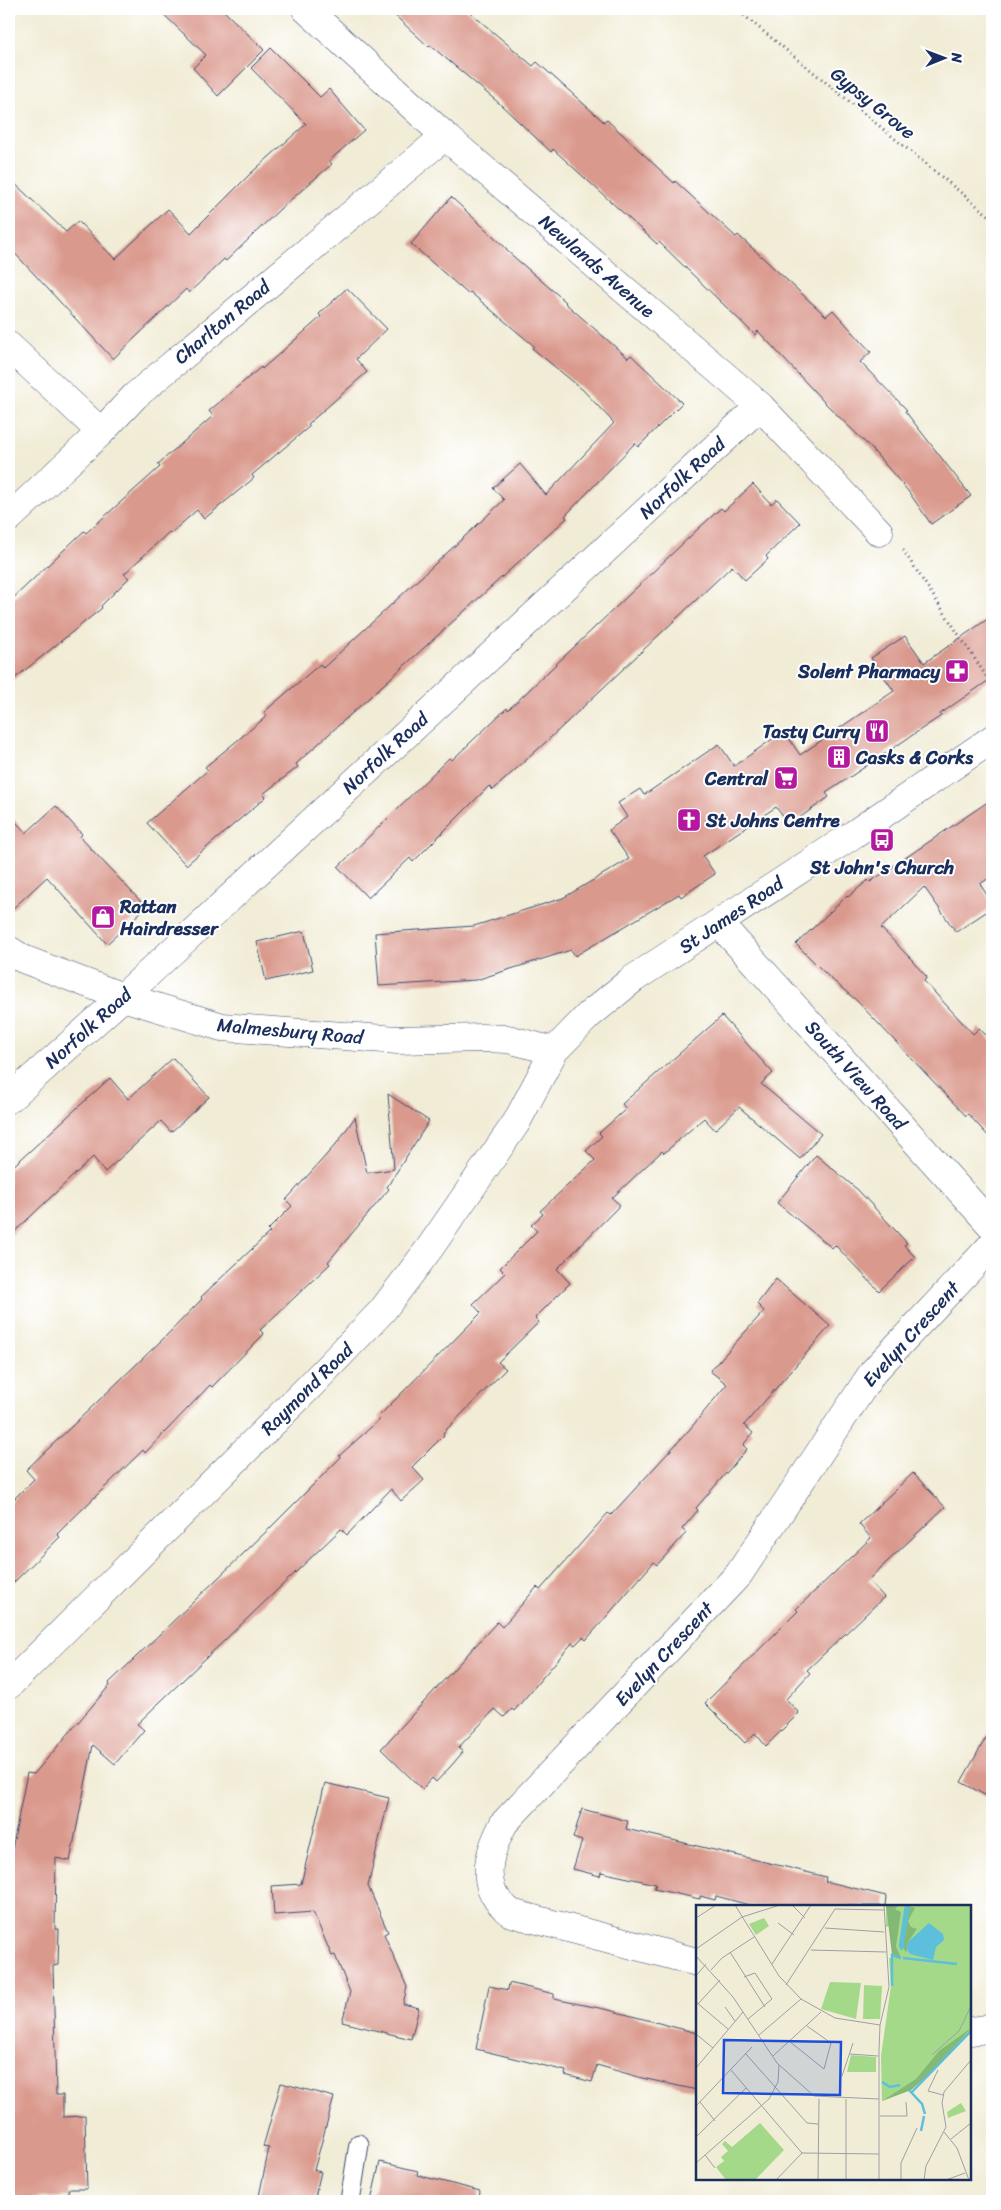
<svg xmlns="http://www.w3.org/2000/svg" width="1001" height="2210" font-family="Sriracha,sans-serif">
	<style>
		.building { fill: #da998d }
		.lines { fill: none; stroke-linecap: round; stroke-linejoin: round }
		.service-casing { stroke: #3b4b70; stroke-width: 21 }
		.minor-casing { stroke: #3b4b70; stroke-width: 29 }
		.tertiary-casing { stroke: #3b4b70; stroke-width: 29 }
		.path { stroke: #3b4b70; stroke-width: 3; stroke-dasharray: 1 4; stroke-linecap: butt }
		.service { stroke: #fff; stroke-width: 19 }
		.minor { stroke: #fff; stroke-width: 28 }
		.tertiary { stroke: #fff; stroke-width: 28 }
		.labels { text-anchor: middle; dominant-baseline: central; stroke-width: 4; stroke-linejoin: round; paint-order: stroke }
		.street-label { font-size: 19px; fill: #1b2f5e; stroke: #fff }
		.poi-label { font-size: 19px; font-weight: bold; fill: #1b2f5e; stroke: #fff; text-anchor: end }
		.inset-river { fill: none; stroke: #5dbfdb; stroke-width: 2.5 }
		.inset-road { fill: none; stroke: #9ba0a5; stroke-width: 1 }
		.view { fill: #1d4ed8; fill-opacity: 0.15; stroke: #1d4ed8; stroke-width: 2.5 }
		.inset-edge { fill: none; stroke: #1b2f5e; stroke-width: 2.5 }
	</style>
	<rect width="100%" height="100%" fill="#fff"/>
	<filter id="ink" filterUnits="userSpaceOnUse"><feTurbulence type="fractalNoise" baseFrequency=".02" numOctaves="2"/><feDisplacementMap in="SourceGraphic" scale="10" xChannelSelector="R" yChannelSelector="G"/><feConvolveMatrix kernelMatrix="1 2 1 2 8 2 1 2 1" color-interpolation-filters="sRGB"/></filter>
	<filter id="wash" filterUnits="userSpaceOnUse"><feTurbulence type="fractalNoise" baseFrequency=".0096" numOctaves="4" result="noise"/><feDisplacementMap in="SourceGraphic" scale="20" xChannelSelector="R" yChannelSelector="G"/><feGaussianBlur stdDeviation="1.12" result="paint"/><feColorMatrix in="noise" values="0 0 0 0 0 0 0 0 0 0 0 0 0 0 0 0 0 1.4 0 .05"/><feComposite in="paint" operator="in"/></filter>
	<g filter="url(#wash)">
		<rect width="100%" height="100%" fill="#f1ecd5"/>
		<g id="blocks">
			<!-- building -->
			<g class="building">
				<polygon points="158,9 222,9 264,50 218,96 193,68 206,55"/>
				<polygon points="388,9 466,9 533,66 537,62 604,122 606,119 674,183 675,181 736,237 738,235 826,316 833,310 871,352 860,362 907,410 905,411 971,496 931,524 908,491 870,447 826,404 758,331 755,335 659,242 657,244 621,211 553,149 551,152 500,104 430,45 429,47"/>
				<polygon points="271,48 320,97 329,89 364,130 329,161 332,164 280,209 226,261 224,259 189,293 186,289 113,359 9,247 9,178 66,232 78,221 115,259 168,209 191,233 250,174 306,124 251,68"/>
				<polygon points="451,197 507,249 506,250 566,302 565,303 628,358 631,355 682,403 638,447 635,443 565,516 567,518 296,764 298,767 263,794 266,797 186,865 147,823 208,770 205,767 267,716 264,712 320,664 323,668 504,500 493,488 520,464 546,495 614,423 583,390 532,348 534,346 470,292 468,294 411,244"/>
				<polygon points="347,288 387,329 356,359 367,372 308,424 310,426 252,475 254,478 204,519 197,510 171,533 169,532 124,574 129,578 101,606 102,608 9,683 9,602 84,531 86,533 160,467 158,464 213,416 209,411 261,367 262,369 321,317 319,314"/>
				<polygon points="753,484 771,504 777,499 800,523 766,556 768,559 745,580 732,566 548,740 493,790 489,786 413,862 410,858 368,898 338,867 449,758 452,760 507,708 508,710 698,529 721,508 724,511"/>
				<polygon points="992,616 992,678 940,714 941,716 826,793 829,797 789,825 776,807 703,856 715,874 681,897 679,894 575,956 571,950 476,980 379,986 375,933 474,926 563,898 629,859 609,830 627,817 618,803 640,789 644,795 719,744 734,766 784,731 800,755 894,691 871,658 905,636 924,663"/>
				<polygon points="992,799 992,876 980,884 992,903 992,908 956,932 924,887 881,928 913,961 912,961 927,977 924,981 973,1034 979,1028 992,1041 992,1140 968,1114 966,1116 857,1001 829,977 796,944 847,896 848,897 868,880 870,882"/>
				<polygon points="56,806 82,834 80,837 146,907 107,944 47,877 9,912 9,814 26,833"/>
				<polygon points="304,931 313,970 266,981 257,942"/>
				<polygon points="722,1016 773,1073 761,1084 821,1134 800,1159 739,1107 715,1130 704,1118 664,1153 662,1151 612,1198 620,1205 557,1269 570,1283 535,1318 539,1322 498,1362 506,1369 443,1433 444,1435 412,1467 424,1480 401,1501 391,1489 347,1535 341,1529 137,1724 144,1730 115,1764 93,1745 70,1861 56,1858 55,1929 59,1929 58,1965 53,1966 56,2095 63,2095 63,2117 85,2116 87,2189 68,2189 69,2197 9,2199 9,1865 27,1773 34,1774 110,1685 109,1683 272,1526 340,1458 339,1456 380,1419 378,1417 481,1313 473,1304 505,1273 500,1268 537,1231 531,1225 543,1214 540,1211 595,1160 586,1151 602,1136 599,1133 626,1109 622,1104"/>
				<polygon points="173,1058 209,1097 171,1132 161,1121 105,1172 93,1157 9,1237 9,1170 110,1078 128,1099"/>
				<polygon points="388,1094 429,1121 387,1187 389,1189 328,1262 330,1264 260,1330 264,1334 212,1387 210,1385 145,1453 143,1450 57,1534 60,1537 9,1587 9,1504 34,1479 26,1470 164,1338 202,1299 201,1297 270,1232 268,1230 292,1206 286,1200 337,1143 355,1117 367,1173 394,1169"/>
				<polygon points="816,1155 858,1190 907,1243 904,1245 915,1257 879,1291 835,1245 832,1248 777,1203"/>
				<polygon points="776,1279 830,1326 744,1425 753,1433 743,1445 747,1449 696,1508 698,1510 682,1529 686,1533 657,1565 654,1562 586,1640 583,1637 575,1645 572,1643 514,1711 512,1709 504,1717 495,1709 458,1748 463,1752 451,1766 436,1782 432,1778 422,1789 381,1749 497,1622 502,1627 537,1587 540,1590 608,1513 611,1515 690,1429 727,1384 710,1371 764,1311 757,1304"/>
				<polygon points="913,1473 945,1507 868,1580 884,1597 807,1670 810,1673 786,1699 799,1713 766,1746 755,1733 745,1743 705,1703 798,1611 796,1609 871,1538 859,1524"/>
				<polygon points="992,1727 992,1799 961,1782"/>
				<polygon points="325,1783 389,1798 368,1886 388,1932 384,1934 407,1987 403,2004 419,2008 411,2039 342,2022 350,1992 335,1955 332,1956 313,1912 274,1915 272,1886 301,1884"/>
				<polygon points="582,1809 628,1821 626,1829 790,1868 826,1877 825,1881 886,1896 885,1906 753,1906 716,1896 715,1900 700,1896 700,1899 654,1889 656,1884 601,1872 600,1876 573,1869 582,1841 573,1838"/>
				<polygon points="509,1983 554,1994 554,1999 609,2010 697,2033 697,2090 642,2078 597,2065 592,2082 565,2075 566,2071 476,2049 489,1986 508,1990"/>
				<polygon points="281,2083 334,2097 314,2170 321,2172 314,2201 258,2201 269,2148 263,2147"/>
				<polygon points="380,2162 418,2171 417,2175 480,2191 479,2201 371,2201"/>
			</g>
		</g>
	</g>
	<g filter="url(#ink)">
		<use href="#blocks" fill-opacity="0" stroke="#3b4b70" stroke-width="1"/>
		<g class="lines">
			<defs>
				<polyline id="service" points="350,2201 359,2144"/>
				<g id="minor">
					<polyline points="306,9 445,136 760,406 879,532"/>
					<polyline points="9,346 101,432"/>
					<polyline points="9,518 101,432 135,396 445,136"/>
					<polyline points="719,923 992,1226"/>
					<polyline points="9,950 23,959 123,997 222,1027 398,1040 482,1038 508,1039 554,1051"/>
					<polyline points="9,1099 123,997 760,406"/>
					<path d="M 697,1962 L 511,1913 C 507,1909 500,1904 497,1899 C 480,1875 492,1846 504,1823 L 739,1574 L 873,1372 L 992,1245"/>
					<polyline points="970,2031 987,2029 992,2026"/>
				</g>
				<polyline id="tertiary" points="9,1685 306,1390 382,1311 429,1249 516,1123 554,1051 589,1015 633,979 854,834 992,739"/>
			</defs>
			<!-- service casing -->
			<use href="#service" class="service-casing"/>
			<!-- minor casing -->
			<use href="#minor" class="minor-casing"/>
			<!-- tertiary casing -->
			<use href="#tertiary" class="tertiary-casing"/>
			<!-- path -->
			<g class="path">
				<polyline points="736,9 992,218"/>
				<polyline points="903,550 992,685"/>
			</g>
			<!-- service -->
			<use href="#service" class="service"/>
			<!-- minor -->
			<use href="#minor" class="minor"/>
			<!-- tertiary -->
			<use href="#tertiary" class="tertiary"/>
		</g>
	</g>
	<!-- icons -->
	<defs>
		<symbol id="pharmacy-square" viewBox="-11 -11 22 22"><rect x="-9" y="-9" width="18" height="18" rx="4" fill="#b5179e" stroke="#fff"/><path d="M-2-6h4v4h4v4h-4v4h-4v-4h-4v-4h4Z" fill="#fff"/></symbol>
		<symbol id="restaurant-square" viewBox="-11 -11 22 22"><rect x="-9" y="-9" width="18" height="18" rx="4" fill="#b5179e" stroke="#fff"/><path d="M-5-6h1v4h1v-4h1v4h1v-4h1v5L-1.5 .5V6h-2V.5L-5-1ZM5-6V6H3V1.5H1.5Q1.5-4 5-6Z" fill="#fff"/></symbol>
		<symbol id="building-square" viewBox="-11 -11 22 22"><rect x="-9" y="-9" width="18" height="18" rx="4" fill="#b5179e" stroke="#fff"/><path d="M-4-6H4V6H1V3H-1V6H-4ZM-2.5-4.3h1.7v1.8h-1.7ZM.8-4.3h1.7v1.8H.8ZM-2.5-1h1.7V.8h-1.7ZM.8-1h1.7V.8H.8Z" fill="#fff"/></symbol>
		<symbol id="supermarket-square" viewBox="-11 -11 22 22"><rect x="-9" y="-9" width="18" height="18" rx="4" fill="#b5179e" stroke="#fff"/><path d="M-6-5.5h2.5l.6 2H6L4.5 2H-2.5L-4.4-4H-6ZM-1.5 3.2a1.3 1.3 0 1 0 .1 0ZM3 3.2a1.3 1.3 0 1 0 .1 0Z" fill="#fff"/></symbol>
		<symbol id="church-square" viewBox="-11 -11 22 22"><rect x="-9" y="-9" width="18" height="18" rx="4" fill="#b5179e" stroke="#fff"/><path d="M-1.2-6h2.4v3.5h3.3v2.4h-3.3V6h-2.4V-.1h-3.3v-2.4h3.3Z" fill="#fff"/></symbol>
		<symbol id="bus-square" viewBox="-11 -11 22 22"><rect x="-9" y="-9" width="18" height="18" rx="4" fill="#b5179e" stroke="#fff"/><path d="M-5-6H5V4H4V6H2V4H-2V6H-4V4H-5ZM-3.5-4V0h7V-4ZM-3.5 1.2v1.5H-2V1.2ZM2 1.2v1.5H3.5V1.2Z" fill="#fff"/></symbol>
		<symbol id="shop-square" viewBox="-11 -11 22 22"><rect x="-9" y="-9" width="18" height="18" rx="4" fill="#b5179e" stroke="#fff"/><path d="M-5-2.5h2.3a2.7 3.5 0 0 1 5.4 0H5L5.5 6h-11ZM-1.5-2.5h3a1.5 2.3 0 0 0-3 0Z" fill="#fff"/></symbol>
	</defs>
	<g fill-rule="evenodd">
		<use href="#pharmacy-square" x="943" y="657" width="28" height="28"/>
		<use href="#restaurant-square" x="863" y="717" width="28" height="28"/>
		<use href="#building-square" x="825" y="743" width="28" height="28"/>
		<use href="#supermarket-square" x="772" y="764" width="28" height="28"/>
		<use href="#church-square" x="675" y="806" width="28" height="28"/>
		<use href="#bus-square" x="868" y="826" width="28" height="28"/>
		<use href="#shop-square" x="89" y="903" width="28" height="28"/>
	</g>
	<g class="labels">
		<!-- street labels -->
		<g class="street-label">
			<text transform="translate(873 103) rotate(39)">Gypsy Grove</text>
			<text transform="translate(597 266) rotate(41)">Newlands Avenue</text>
			<text transform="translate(222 322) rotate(-40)">Charlton Road</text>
			<text transform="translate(682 478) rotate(-43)">Norfolk Road</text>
			<text transform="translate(385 753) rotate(-43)">Norfolk Road</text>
			<text transform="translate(731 915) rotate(-34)">St James Road</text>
			<text transform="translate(88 1028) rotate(-42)">Norfolk Road</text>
			<text transform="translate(290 1031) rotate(5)">Malmesbury Road</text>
			<text transform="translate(856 1075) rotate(48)">South View Road</text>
			<text transform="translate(911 1334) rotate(-48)">Evelyn Crescent</text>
			<text transform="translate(307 1389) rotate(-45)">Raymond Road</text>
			<text transform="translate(664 1654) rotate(-47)">Evelyn Crescent</text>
		</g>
		<!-- poi labels -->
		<g class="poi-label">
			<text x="940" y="671">Solent Pharmacy</text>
			<text x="860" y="731">Tasty Curry</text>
			<text x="856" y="757" text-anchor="start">Casks &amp; Corks</text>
			<text x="768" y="778">Central</text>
			<text x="706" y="820" text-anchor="start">St Johns Centre</text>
			<text x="882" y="867" text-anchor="middle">St John's Church</text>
			<text x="120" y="906" text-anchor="start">Rattan<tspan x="120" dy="22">Hairdresser</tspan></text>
		</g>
	</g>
	<!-- overview -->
	<g transform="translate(696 1905)">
		<rect width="275" height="275" fill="#f1ecd5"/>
		<path d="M 190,0 L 275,0 L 275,126 L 215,185 L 186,196 L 185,151 L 195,81 L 193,53 L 196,53 L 196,40 L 194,21 L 190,22 ZM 68,13 L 73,21 L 60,30 L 53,19 ZM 134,77 L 165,78 L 160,114 L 125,104 ZM 168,80 L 186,81 L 184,114 L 167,114 ZM 155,150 L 180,152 L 180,167 L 151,167 ZM 265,198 L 270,206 L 252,213 L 251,207 ZM 64,218 L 88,245 L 59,275 L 30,275 L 20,262 L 28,256 L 25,252 L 32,246 L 26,239 L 29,236 L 36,242 Z" fill="#a4d989"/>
		<path d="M 190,0 L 203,0 L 199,4 L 205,7 L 200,41 L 205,53 L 196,50 ZM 210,0 L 219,3 L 212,16 L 215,22 L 221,24 L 212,37 L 210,48 L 204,36 ZM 275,123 L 237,166 L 215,185 L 186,196 L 220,174 L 243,146 Z" fill="#83b975"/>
		<path d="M 233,18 L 247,29 L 248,35 L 240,42 L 237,55 L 214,49 L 210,43 L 212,37 Z" fill="#5dbfdb"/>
		<path class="inset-river" d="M 206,43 L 213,0M 206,45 L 204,41 L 210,0M 207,53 L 261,59M 196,81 L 196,50 L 205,53M 186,177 L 194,182 L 204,180M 213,185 L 226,199 L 229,209M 215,188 L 275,126M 225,226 L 228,211"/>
		<path class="inset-road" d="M 39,0 L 83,71 L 105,94 L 139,113 L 184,120M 96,0 L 109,13M 0,13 L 20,0M 82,18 L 98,30M 129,23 L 188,27M 0,44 L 46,12 L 84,0M 115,45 L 190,47M 34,47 L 69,102M 0,51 L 37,92 L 81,158 L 118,191 L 183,194M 76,59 L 115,0M 15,65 L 26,53 L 58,32M 0,71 L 10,59M 48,72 L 59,68 L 76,94 L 52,114M 90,80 L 139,4 L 188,5M 0,97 L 32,124M 2,99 L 24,75M 29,102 L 39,116M 0,129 L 17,143M 63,130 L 105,94M 93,136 L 128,164 L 135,138 L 111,121M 49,148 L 111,218 L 122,219M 154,149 L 182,151M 236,150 L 263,126 L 275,101M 77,151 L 125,107M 0,163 L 47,107M 35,165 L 106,248M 242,165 L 232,186 L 247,190M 146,171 L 157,138M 4,197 L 19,216M 0,201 L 56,142M 184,211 L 211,211 L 210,197M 248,227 L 261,243 L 273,275M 0,232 L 50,183M 255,234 L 275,218M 106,248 L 183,249M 9,250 L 19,263M 0,258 L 73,194 L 82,177 L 83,160M 80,275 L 106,248M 122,275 L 123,194M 150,275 L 150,194M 183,275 L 183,145 L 184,120 L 193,82 L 188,0M 205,275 L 205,258 L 221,223M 228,275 L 230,261 L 250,222 L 246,198 L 248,187 L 275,155M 250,275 L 269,268"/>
		<path class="view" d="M 28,135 L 145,137 L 144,190 L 27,188 Z"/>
		<rect width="275" height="275" class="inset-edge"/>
	</g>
	<!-- margin -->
	<rect width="1001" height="2210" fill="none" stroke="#fff" stroke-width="30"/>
	<!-- north arrow -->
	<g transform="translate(944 58) rotate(89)" stroke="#ffffff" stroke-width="4" paint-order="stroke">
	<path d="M0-4L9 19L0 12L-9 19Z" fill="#1b2f5e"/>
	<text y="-8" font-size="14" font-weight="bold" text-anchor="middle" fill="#1b2f5e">N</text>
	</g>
</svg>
